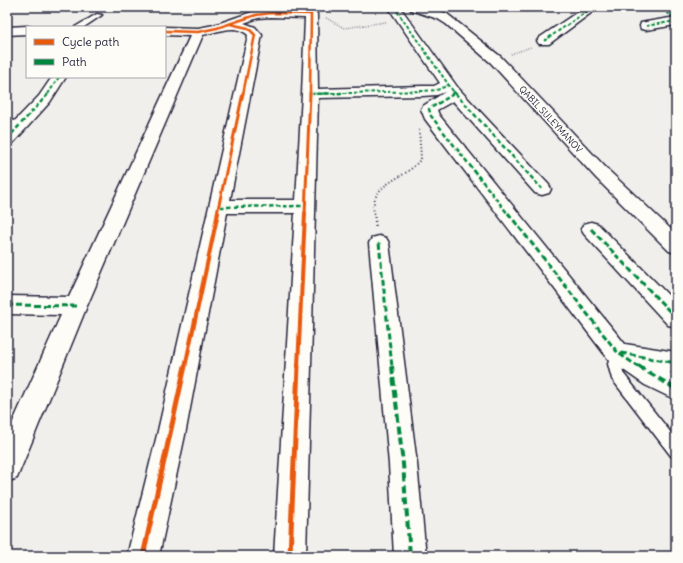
<svg xmlns="http://www.w3.org/2000/svg" width="683" height="563" font-family="Delius,sans-serif">
	<style>
		.lines { fill: none; stroke-linecap: round; stroke-linejoin: round }
		.lane-casing { stroke: #22223b; stroke-width: 3 }
		.street-casing { stroke: #22223b; stroke-width: 3 }
		.path-far2 { stroke: #22223b; stroke-width: 1.5; stroke-dasharray: 0.5 2; stroke-linecap: butt }
		.path-far1 { stroke: #22223b; stroke-width: 2; stroke-dasharray: 1 2.5; stroke-linecap: butt }
		.path { stroke: #22223b; stroke-width: 2.5; stroke-dasharray: 1 3; stroke-linecap: butt }
		.lane { fill: #fdfcf7; fill-rule: evenodd }
		.street { fill: #fdfcf7; fill-rule: evenodd }
		.quiet-far3 { stroke: #00873e; stroke-width: 2; stroke-dasharray: 3.5 2; stroke-linecap: butt }
		.quiet-far2 { stroke: #00873e; stroke-width: 2.5; stroke-dasharray: 4.5 2.5; stroke-linecap: butt }
		.quiet-far1 { stroke: #00873e; stroke-width: 3; stroke-dasharray: 6 3; stroke-linecap: butt }
		.quiet { stroke: #00873e; stroke-width: 4; stroke-dasharray: 8 4; stroke-linecap: butt }
		.cycleway-far3-casing { stroke: #fdfcf7; stroke-width: 4 }
		.cycleway-far2-casing { stroke: #fdfcf7; stroke-width: 5 }
		.cycleway-far1-casing { stroke: #fdfcf7; stroke-width: 6 }
		.cycleway-casing { stroke: #fdfcf7; stroke-width: 8 }
		.cycleway-far3 { stroke: #e8590c; stroke-width: 2.5 }
		.cycleway-far2 { stroke: #e8590c; stroke-width: 3 }
		.cycleway-far1 { stroke: #e8590c; stroke-width: 4 }
		.cycleway { stroke: #e8590c; stroke-width: 5 }
		.labels { text-anchor: middle; dominant-baseline: central; stroke-width: 3; stroke-linejoin: round; paint-order: stroke }
		.far-street-label { font-size: 9px; fill: #22223b; stroke: #fdfcf7 }
	</style>
	<rect width="100%" height="100%" fill="#f0efec"/>
	<filter id="ink" filterUnits="userSpaceOnUse"><feTurbulence type="fractalNoise" baseFrequency=".025" numOctaves="2"/><feDisplacementMap in="SourceGraphic" scale="8" xChannelSelector="R" yChannelSelector="G"/><feConvolveMatrix kernelMatrix="1 2 1 2 8 2 1 2 1" color-interpolation-filters="sRGB"/></filter>
	<g filter="url(#ink)">
		<g class="lines">
			<defs>
				<g id="lane">
					<polygon points="97,14 102,15 84,27 75,27"/>
					<polygon points="7,119 23,123 24,125 20,128 7,125"/>
					<polygon points="618,347 623,349 625,353 622,364 623,373 676,439 676,458 671,456 612,379 608,364 613,349"/>
				</g>
				<g id="street">
					<path d="M 388,7 L 400,7 L 458,88 L 549,185 L 551,189 L 549,193 L 542,195 L 535,193 L 453,101 L 437,110 L 439,115 L 625,344 L 676,352 L 676,374 L 669,372 L 676,376 L 676,400 L 645,385 L 609,360 L 425,119 L 421,109 L 423,106 L 445,92 L 437,95 L 422,96 L 318,98 L 306,556 L 274,556 L 295,213 L 227,213 L 185,435 L 159,556 L 127,556 L 157,435 L 248,35 C 236,23 218,32 203,35 L 87,306 L 17,478 L 7,482 L 7,435 L 61,315 L 7,314 L 7,296 L 69,297 L 190,36 L 165,35 L 165,27 L 198,28 L 214,25 L 252,12 L 271,9 L 311,10 L 315,11 L 317,14 L 318,89 L 422,86 L 434,86 L 440,83 ZM 271,17 L 305,18 L 302,94 L 296,200 L 230,200 L 262,35 L 255,27 L 244,23 L 258,18 Z"/>
					<polygon points="409,7 427,7 446,13 501,57 608,170 676,234 676,253 669,251 596,178 491,63 446,24 438,19 411,10"/>
					<polygon points="585,7 599,7 549,44 539,44 537,41 539,38"/>
					<polygon points="676,17 676,25 646,30 641,29 640,26 641,23 646,22"/>
					<polygon points="27,26 31,27 27,27 27,34 7,35 7,27"/>
					<polygon points="52,77 66,77 50,102 13,143 7,144 7,129 39,96"/>
					<polygon points="591,222 598,224 676,303 676,327 668,325 584,234 581,229 584,224"/>
					<polygon points="379,236 386,238 389,243 417,464 426,556 394,556 389,464 369,243 372,238"/>
				</g>
			</defs>
			<!-- lane casing -->
			<use href="#lane" class="lane-casing"/>
			<!-- street casing -->
			<use href="#street" class="street-casing"/>
			<!-- path-far2 -->
			<g class="path-far2">
				<polyline points="326,18 344,28 386,22"/>
				<polyline points="511,54 531,47"/>
			</g>
			<!-- path-far1 -->
			<path class="path-far1" d="M 374,214 C 369,180 406,182 421,158 L 419,129"/>
			<!-- path -->
			<polyline class="path" points="374,213 376,228"/>
			<!-- lane -->
			<use href="#lane" class="lane"/>
			<!-- street -->
			<use href="#street" class="street"/>
			<!-- quiet-far3 -->
			<g class="quiet-far3">
				<polyline points="394,7 453,91 452,94"/>
				<polyline points="657,7 676,18"/>
				<polyline points="646,26 676,21"/>
				<polyline points="544,41 593,7"/>
				<polyline points="453,91 456,94"/>
				<polyline points="48,94 59,77"/>
				<polyline points="310,94 422,91 437,90 449,85"/>
			</g>
			<!-- quiet-far2 -->
			<g class="quiet-far2">
				<polyline points="452,93 452,95 429,109 431,116 508,214"/>
				<polyline points="455,93 542,189"/>
				<polyline points="310,94 342,93"/>
				<polyline points="7,139 49,93"/>
				<polyline points="220,207 305,206"/>
			</g>
			<!-- quiet-far1 -->
			<g class="quiet-far1">
				<polyline points="508,213 618,353 639,367"/>
				<polyline points="591,229 676,318"/>
				<polyline points="379,243 392,367"/>
				<polyline points="7,305 76,306"/>
				<polyline points="621,353 676,363"/>
			</g>
			<!-- quiet -->
			<g class="quiet">
				<polyline points="392,366 403,464 410,556"/>
				<polyline points="638,366 676,389"/>
			</g>
			<defs>
				<g id="cycleway-far3">
					<polyline points="230,24 248,28 255,35 243,94"/>
					<polyline points="165,31 198,32 217,28 256,15 271,13 311,14 310,94"/>
				</g>
				<g id="cycleway-far2">
					<polyline points="217,214 243,93"/>
					<polyline points="305,214 310,93"/>
				</g>
				<g id="cycleway-far1">
					<polyline points="185,367 218,213"/>
					<polyline points="298,367 305,213"/>
				</g>
				<g id="cycleway">
					<polyline points="143,556 185,366"/>
					<polyline points="290,556 298,366"/>
				</g>
			</defs>
			<!-- cycleway-far3 casing -->
			<use href="#cycleway-far3" class="cycleway-far3-casing"/>
			<!-- cycleway-far2 casing -->
			<use href="#cycleway-far2" class="cycleway-far2-casing"/>
			<!-- cycleway-far1 casing -->
			<use href="#cycleway-far1" class="cycleway-far1-casing"/>
			<!-- cycleway casing -->
			<use href="#cycleway" class="cycleway-casing"/>
			<!-- cycleway-far3 -->
			<use href="#cycleway-far3" class="cycleway-far3"/>
			<!-- cycleway-far2 -->
			<use href="#cycleway-far2" class="cycleway-far2"/>
			<!-- cycleway-far1 -->
			<use href="#cycleway-far1" class="cycleway-far1"/>
			<!-- cycleway -->
			<use href="#cycleway" class="cycleway"/>
		</g>
	</g>
	<g class="labels">
		<!-- far-street labels -->
		<g class="far-street-label">
			<text transform="translate(551 119) rotate(47)">QABIL SULEYMANOV</text>
		</g>
	</g>
	<!-- margin -->
	<rect width="683" height="563" fill="none" stroke="#fdfcf7" stroke-width="24"/>
	<rect x="12" y="12" width="659" height="539" fill="none" stroke="#22223b" stroke-width="1.5" filter="url(#ink)"/>
	<!-- legend -->
	<rect x="26" y="26" width="140" height="52" fill="#fdfcf7" stroke="#a5a5ac"/>
	<rect x="34" y="39" width="20" height="6" fill="#e8590c" stroke="#a5a5ac"/>
	<text x="62" y="46" font-size="12" fill="#22223b">Cycle path</text>
	<rect x="34" y="59" width="20" height="6" fill="#00873e" stroke="#a5a5ac"/>
	<text x="62" y="66" font-size="12" fill="#22223b">Path</text>
</svg>
